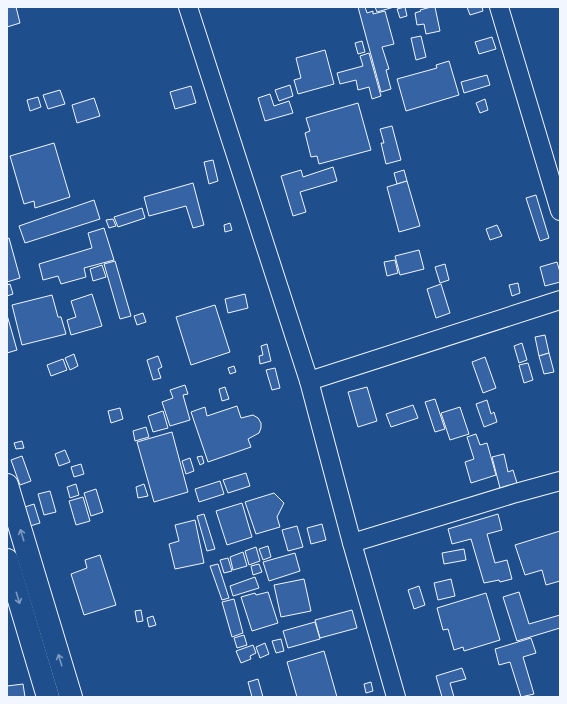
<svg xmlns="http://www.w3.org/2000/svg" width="567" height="704" font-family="'Fira Sans Condensed',sans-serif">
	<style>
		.building { fill: #3563a3; stroke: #f2f6ff }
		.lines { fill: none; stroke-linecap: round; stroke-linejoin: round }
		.minor-casing { stroke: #f2f6ff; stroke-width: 20 }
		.trunk-casing { stroke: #f2f6ff; stroke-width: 24 }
		.minor { stroke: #1f4e8c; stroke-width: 18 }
		.trunk { stroke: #1f4e8c; stroke-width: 22 }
		.oneway { stroke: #7e9ac0 }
	</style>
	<rect width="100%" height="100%" fill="#1f4e8c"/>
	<!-- building -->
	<g class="building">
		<polygon points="7,7 16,7 20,23 7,27"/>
		<polygon points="358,7 365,7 367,13 373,11 373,14 385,11 394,44 382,47 389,69 386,70 391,89 381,92"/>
		<polygon points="375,7 394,7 377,12"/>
		<polygon points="405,7 407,16 400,18 397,9"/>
		<polygon points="431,7 435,7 440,31 426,34 424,24 417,25 415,13 421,11 420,10"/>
		<polygon points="467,7 482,7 483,11 470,15"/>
		<polygon points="421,36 426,57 416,60 411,38"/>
		<polygon points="492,37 496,49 479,54 475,42"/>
		<polygon points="362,41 365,52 358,54 355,43"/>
		<polygon points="325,50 334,84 298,94 294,80 301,78 296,58"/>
		<polygon points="369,53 381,96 372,99 369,87 358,90 356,80 340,84 337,73 363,66 360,56"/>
		<polygon points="449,61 459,95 406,111 397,79 437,68 436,65"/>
		<polygon points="487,75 490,85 464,93 461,82"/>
		<polygon points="290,85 293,96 279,101 275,90"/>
		<polygon points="191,86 196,103 175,109 170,92"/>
		<polygon points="60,90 65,104 48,109 43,95"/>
		<polygon points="270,94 274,106 289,101 293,113 265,121 258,98"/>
		<polygon points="38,97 41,107 30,111 27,100"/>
		<polygon points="94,98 100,116 77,123 72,105"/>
		<polygon points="485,99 488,110 480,113 476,103"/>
		<polygon points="358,103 371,150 319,164 317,156 311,157 305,133 310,131 306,118"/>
		<polygon points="392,126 401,160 386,164 381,143 384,143 380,129"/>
		<polygon points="54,143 70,197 35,208 34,201 24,204 10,156"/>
		<polygon points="213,160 218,181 209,184 204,162"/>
		<polygon points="333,167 337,181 300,192 306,212 293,216 281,176 301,170 303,177"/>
		<polygon points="404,170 407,181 397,184 394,173"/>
		<polygon points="407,181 420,226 399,232 387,187"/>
		<polygon points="193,183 204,225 193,228 186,206 149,216 144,197"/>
		<polygon points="536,195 549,238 540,241 526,198"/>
		<polygon points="94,200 100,219 25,243 19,226"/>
		<polygon points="142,208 145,218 118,227 114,217"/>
		<polygon points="113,219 116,226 109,228 106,220"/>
		<polygon points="230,223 232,230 225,232 224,225"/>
		<polygon points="497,225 502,236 490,240 486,229"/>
		<polygon points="104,228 114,260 84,268 86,277 61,284 58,276 43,280 39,264 92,248 88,233"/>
		<polygon points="9,238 20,278 7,282 7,239"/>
		<polygon points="419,250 424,269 400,275 395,256"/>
		<polygon points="395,260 398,273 387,276 384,262"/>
		<polygon points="115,261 131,316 120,319 104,264"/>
		<polygon points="557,262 560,272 560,282 545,286 540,267"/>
		<polygon points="445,264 449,280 440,283 435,267"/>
		<polygon points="102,265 106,277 93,281 90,269"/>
		<polygon points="518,283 520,293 512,296 509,285"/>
		<polygon points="10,284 13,294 7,296 7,285"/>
		<polygon points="441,284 450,313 436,318 427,289"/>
		<polygon points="92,294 102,326 71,335 67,320 76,317 71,301"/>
		<polygon points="245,294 248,308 228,313 225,299"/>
		<polygon points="52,295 58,317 61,317 66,334 22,345 12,305"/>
		<polygon points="215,305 230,352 191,365 176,317"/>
		<polygon points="143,313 146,322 137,325 134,316"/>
		<polygon points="7,315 17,350 7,353"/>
		<polygon points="545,335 549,353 539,356 535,337"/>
		<polygon points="522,343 527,360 519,363 514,346"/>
		<polygon points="267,344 271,361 260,364 259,356 263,355 261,346"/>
		<polygon points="549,353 554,372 544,374 539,356"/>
		<polygon points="74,354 78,366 70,370 65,358"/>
		<polygon points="158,356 162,367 158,369 161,378 153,380 147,360"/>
		<polygon points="485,357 496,388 483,393 472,362"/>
		<polygon points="63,359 67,370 51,376 47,365"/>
		<polygon points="528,363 533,380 524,383 519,365"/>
		<polygon points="234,366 236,372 230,374 228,368"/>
		<polygon points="275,368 280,388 272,390 266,370"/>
		<polygon points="185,385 188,394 183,395 190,420 170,426 162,402 173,398 170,390"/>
		<polygon points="225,387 229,399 222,401 219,389"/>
		<polygon points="367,387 377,421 358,427 348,392"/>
		<polygon points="435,399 445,429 435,432 425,402"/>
		<polygon points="487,400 491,414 494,412 497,422 484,427 476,404"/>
		<polygon points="413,405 418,418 391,427 386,414"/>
		<polygon points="237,406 241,418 253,415 258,418 261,423 261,428 259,433 248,439 251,447 208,462 191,412 205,407 207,416"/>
		<polygon points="460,407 469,434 450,440 441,413"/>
		<polygon points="120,408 123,419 111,423 108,411"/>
		<polygon points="163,411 168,428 153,432 148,416"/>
		<polygon points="146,427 149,437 135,441 133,431"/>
		<polygon points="172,432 188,492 154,502 137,442"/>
		<polygon points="476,434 480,445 487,443 496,475 471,483 465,462 474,459 467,437"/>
		<polygon points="22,441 24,448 16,449 14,443"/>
		<polygon points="65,450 70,462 59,466 55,454"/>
		<polygon points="504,454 508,472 513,470 517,483 500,488 492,457"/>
		<polygon points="22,456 31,481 20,485 11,460"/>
		<polygon points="202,456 204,463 200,465 197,457"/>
		<polygon points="190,458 194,471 186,474 182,461"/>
		<polygon points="81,464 84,474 74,477 71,467"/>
		<polygon points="246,473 250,486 228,493 223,480"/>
		<polygon points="220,481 224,494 199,502 195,489"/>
		<polygon points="76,484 79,495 70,498 67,487"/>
		<polygon points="144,484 148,496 138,498 136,487"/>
		<polygon points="96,489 103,512 91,516 84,493"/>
		<polygon points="50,491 56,512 44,515 38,494"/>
		<polygon points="274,493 284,503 277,517 280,527 256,534 245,502"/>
		<polygon points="83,497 90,521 76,525 69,501"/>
		<polygon points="242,503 252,537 227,545 216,511"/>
		<polygon points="34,504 40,523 30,526 25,507"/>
		<polygon points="204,514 215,549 207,551 197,516"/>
		<polygon points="498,514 502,530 487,534 495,563 507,560 512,579 500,582 499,580 484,583 471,539 452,544 448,529"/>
		<polygon points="195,520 204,563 175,569 169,544 179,541 175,525"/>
		<polygon points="322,524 326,540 311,544 307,528"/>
		<polygon points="297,526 303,547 288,551 282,530"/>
		<polygon points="560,531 560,581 546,585 542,570 525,575 515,545"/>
		<polygon points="268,546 271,557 263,560 259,549"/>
		<polygon points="256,547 260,561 249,565 245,551"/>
		<polygon points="464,549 466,560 444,564 442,553"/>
		<polygon points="243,552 247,566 233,570 230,557"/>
		<polygon points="295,553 300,571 269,581 263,562"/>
		<polygon points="100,555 116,605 84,615 71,574 87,568 85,560"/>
		<polygon points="228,558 232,571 224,573 220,560"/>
		<polygon points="218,564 229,598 222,600 210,566"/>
		<polygon points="259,564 262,572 253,575 251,566"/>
		<polygon points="255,577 259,588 233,596 230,586"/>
		<polygon points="304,579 311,611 281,617 274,585"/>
		<polygon points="451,579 455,596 438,600 434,583"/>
		<polygon points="419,586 425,605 414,609 408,590"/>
		<polygon points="268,592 278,623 252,631 241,597 255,593 256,595"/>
		<polygon points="519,592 529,624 560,615 560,628 517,641 503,597"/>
		<polygon points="486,593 500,640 464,651 463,647 454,650 448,629 443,630 437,608"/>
		<polygon points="234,599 243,633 232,637 222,602"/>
		<polygon points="141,610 143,621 137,622 135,611"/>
		<polygon points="352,610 357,628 320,638 315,620"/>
		<polygon points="153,616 156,625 149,627 147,618"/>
		<polygon points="315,622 320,639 288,648 283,631"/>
		<polygon points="244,635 247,645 237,648 234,638"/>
		<polygon points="531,638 536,653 523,657 534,694 521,697 510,662 499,665 495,649"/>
		<polygon points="281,639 284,651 276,653 272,641"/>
		<polygon points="265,643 269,654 260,658 256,647"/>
		<polygon points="253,645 256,653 250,656 251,659 241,663 236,651"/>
		<polygon points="324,651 337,697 297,697 287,662"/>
		<polygon points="462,668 466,679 450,683 454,697 442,697 436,676"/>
		<polygon points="258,679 263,697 252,697 248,682"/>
		<polygon points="371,682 373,691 366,693 364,684"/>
		<polygon points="23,684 25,697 7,697 7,686"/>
	</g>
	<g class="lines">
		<defs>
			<g id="minor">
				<polyline points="188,7 309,381 352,543 396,697"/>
				<polyline points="499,7 560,211"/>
				<polyline points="309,381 560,300"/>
				<polyline points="352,543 516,493 560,481"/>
			</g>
			<g id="trunk">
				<polyline points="7,485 71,697"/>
				<polyline points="7,560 48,697"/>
			</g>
		</defs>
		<!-- minor casing -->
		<use href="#minor" class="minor-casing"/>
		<!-- trunk casing -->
		<use href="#trunk" class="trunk-casing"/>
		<!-- minor -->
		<use href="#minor" class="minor"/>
		<!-- trunk -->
		<use href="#trunk" class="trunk"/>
	</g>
	<!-- one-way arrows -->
	<defs><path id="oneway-shaft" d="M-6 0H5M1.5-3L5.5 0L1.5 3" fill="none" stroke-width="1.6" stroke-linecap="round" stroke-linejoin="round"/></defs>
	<g class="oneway">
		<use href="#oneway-shaft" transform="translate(22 535) rotate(-107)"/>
		<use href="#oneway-shaft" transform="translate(18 598) rotate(73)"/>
		<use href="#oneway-shaft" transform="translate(60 660) rotate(-107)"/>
	</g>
	<!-- border -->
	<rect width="567" height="704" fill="none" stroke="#f2f6ff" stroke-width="16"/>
</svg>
